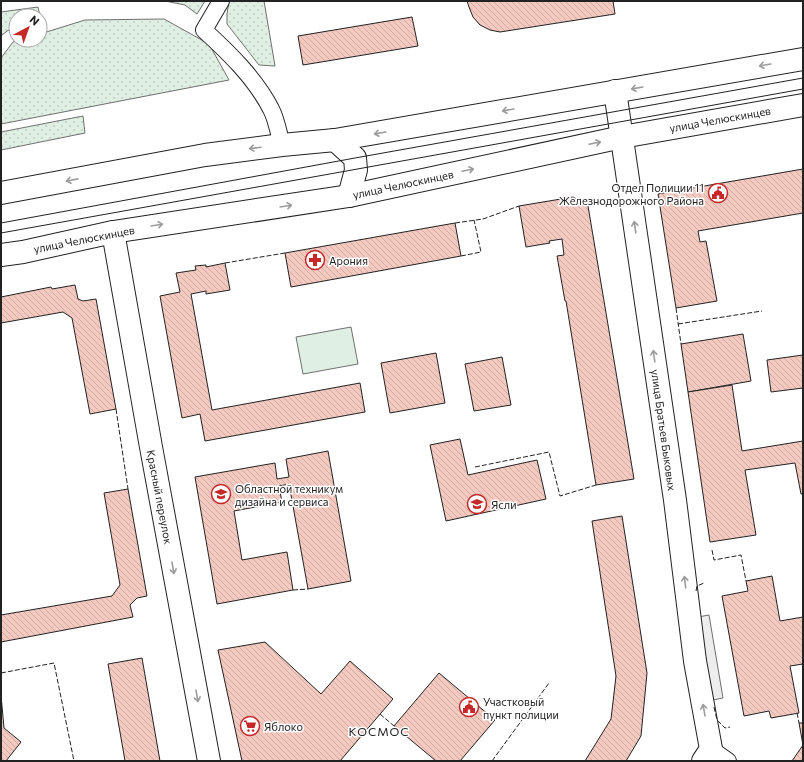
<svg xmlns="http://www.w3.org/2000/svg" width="804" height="762" font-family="Commissioner,sans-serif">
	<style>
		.grass { fill: url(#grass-dots); stroke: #6f6f6f }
		.garden { fill: #e0efe3; stroke: #6f6f6f }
		.parking { fill: #ededed; stroke: #6f6f6f }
		.building { fill: url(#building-back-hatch); stroke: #222 }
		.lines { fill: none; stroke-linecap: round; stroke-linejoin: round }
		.street-casing { stroke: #222; stroke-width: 18 }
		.secondary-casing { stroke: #222; stroke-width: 24 }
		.primary-casing { stroke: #222; stroke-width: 24 }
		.street { stroke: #fff; stroke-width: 16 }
		.secondary { stroke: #fff; stroke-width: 22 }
		.primary { stroke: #fff; stroke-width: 22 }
		.tram { stroke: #222; stroke-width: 1 }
		.fence { stroke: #222; stroke-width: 1; stroke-dasharray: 5 2; stroke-linecap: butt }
		.oneway { stroke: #9c9c9c }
		.labels { text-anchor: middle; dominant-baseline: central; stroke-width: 3; stroke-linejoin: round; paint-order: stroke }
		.street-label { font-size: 11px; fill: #222; stroke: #fff }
		.poi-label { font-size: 11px; fill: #222; stroke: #fff; text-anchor: start }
		.neighbourhood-label { font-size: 12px; letter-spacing: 1px; fill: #222; stroke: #fff }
	</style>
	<defs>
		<pattern id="grass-dots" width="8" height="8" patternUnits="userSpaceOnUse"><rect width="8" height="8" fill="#e0efe3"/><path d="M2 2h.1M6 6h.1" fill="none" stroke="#c0cdc2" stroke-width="1.8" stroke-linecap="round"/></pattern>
		<pattern id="building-back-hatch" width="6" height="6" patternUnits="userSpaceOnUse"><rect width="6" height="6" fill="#f3c9c0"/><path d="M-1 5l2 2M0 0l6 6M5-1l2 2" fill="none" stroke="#d0aca5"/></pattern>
	</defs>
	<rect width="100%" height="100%" fill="#fff"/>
	<!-- grass -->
	<g class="grass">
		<polygon points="165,1 205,1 197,14 185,5"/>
		<polygon points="229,1 264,1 275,66 259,65 227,24 227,14"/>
		<polygon points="38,7 40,16 16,16 16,27 7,31 1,36 1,12"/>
		<polygon points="164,19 209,44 229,80 1,124 1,58 13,42 20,40 40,40 40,34 85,20"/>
		<polygon points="83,116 85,133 1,150 1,132"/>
	</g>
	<!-- garden -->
	<polygon class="garden" points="351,327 358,364 303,374 296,337"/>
	<!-- parking -->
	<polygon class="parking" points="709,615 723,698 713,700 698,617"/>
	<!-- building -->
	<g class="building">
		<polygon points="467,1 613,1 615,14 500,32 490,30 480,25 473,17 469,7"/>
		<polygon points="412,17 418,46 303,65 298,36"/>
		<polygon points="803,169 803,213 698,231 700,242 706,241 717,301 676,308 658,194"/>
		<polygon points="573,197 588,206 634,479 596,485 566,301 565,301 557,256 564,255 562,239 549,241 550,243 526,247 519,206"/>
		<polygon points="455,223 461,256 291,287 285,253"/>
		<polygon points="225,263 230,290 206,294 206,291 191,294 212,410 360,383 365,412 205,441 200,414 182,418 160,296 180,292 176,273 196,270 195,266 206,265 206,267"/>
		<polygon points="75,285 78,299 83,301 96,299 116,409 90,414 72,318 63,312 1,323 1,297 51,287 52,289"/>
		<polygon points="743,334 751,381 688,392 681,344"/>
		<polygon points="436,353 445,403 390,413 381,363"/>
		<polygon points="803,355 803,388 771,392 767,360"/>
		<polygon points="502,357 511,405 474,411 465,364"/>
		<polygon points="732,385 742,451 803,441 803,494 801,494 795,463 745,470 756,535 710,542 688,392"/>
		<polygon points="460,439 468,475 537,460 546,499 446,521 430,445"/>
		<polygon points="328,451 351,581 308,589 289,484 279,486 282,502 234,511 242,560 287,552 293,590 217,604 195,477 275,463 277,479 289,477 286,459"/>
		<polygon points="128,489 147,596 137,598 130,605 133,617 1,642 1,615 112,596 120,585 104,493"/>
		<polygon points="622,516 647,673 641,736 626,761 585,761 611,719 616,676 592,521"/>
		<polygon points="772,576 780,621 803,617 803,664 790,666 799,713 771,718 769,711 744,716 722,596 748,591 746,581"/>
		<polygon points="265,642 321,694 350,661 393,699 340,761 242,761 218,650"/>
		<polygon points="142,658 160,761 125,761 124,755 108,664"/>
		<polygon points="439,673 495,720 460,761 436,761 394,726"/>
		<polygon points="1,695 4,728 21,742 6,761 1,761"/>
		<polygon points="799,723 803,723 803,761 792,761 803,745"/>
	</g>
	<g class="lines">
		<defs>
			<g id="street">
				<path d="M 221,1 L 204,30 C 229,53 255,78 271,109 C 276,118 279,134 282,145"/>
				<polyline points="711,749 728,761"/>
			</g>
			<g id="secondary">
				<polyline points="615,91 675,500 695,661 711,749 703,761"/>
				<polyline points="113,232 151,447 209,761"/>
			</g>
			<g id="primary">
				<polyline points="335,140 355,158 356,170 349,196"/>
				<polyline points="1,193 205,155 282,145 335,140 803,59"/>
				<polyline points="1,255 23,252 113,232 349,196 622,137 803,105"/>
			</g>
		</defs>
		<!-- street casing -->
		<use href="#street" class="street-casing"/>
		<!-- secondary casing -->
		<use href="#secondary" class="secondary-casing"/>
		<!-- primary casing -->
		<use href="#primary" class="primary-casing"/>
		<!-- street -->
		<use href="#street" class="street"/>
		<!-- secondary -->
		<use href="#secondary" class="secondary"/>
		<!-- primary -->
		<use href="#primary" class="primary"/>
		<!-- tram -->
		<g class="tram">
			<polyline points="1,223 355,158 803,78"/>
			<polyline points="1,233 803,89"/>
		</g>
		<!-- fence -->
		<g class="fence">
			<polyline points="455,223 483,219 519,206"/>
			<polyline points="461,256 481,252 474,220"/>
			<polyline points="225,263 285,253"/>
			<polyline points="676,308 681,344"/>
			<polyline points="678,324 762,311"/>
			<polyline points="116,409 128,489"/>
			<polyline points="475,467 549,452 560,496 596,485"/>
			<polyline points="712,550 714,560 741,555 746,581"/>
			<polyline points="293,590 308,589"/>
			<polyline points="696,591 697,586 704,583"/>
			<polyline points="1,673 54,663 74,761"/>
			<polyline points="714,707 717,720 725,728 730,727"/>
			<polyline points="797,713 799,723"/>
			<polyline points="380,714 394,726"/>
			<polyline points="492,761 549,683"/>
		</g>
	</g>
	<!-- one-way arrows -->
	<defs><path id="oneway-shaft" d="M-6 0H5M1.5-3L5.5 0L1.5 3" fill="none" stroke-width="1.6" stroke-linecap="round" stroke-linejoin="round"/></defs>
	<g class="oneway">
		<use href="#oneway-shaft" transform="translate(765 65) rotate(170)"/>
		<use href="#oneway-shaft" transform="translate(637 88) rotate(170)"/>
		<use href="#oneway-shaft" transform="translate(508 110) rotate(170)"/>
		<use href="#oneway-shaft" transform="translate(380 133) rotate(170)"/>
		<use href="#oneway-shaft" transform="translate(595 143) rotate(-12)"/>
		<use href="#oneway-shaft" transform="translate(255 148) rotate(173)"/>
		<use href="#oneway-shaft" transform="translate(468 170) rotate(-12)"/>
		<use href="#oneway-shaft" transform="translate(72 180) rotate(169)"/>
		<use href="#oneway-shaft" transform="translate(286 206) rotate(-9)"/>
		<use href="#oneway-shaft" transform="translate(157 225) rotate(-9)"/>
		<use href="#oneway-shaft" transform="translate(635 227) rotate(-98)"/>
		<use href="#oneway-shaft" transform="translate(654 356) rotate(-98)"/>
		<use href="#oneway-shaft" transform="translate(173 568) rotate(80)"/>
		<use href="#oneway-shaft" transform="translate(685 582) rotate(-97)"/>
		<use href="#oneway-shaft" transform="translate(197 696) rotate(80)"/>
		<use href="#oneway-shaft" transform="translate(704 710) rotate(-100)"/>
	</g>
	<!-- icons -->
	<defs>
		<symbol id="civic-ring" viewBox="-11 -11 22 22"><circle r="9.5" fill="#fff" stroke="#c62828" stroke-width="1.5"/><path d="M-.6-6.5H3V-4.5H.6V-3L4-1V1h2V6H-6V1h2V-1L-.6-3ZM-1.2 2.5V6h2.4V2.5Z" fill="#c62828"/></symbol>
		<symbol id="pharmacy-ring" viewBox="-11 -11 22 22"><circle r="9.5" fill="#fff" stroke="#c62828" stroke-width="1.5"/><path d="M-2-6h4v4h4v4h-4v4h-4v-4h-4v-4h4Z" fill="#c62828"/></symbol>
		<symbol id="university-ring" viewBox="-11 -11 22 22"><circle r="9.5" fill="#fff" stroke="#c62828" stroke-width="1.5"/><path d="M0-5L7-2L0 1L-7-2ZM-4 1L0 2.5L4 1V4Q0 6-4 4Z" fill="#c62828"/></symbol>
		<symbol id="school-ring" viewBox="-11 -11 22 22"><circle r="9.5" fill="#fff" stroke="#c62828" stroke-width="1.5"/><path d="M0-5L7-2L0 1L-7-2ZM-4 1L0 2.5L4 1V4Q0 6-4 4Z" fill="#c62828"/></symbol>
		<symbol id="supermarket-ring" viewBox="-11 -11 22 22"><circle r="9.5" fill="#fff" stroke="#c62828" stroke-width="1.5"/><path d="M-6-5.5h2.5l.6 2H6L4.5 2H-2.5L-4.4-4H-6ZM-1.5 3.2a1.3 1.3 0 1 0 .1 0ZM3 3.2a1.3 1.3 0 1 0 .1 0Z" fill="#c62828"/></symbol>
	</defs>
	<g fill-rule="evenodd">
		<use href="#civic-ring" x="707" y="182" width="22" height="22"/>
		<use href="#pharmacy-ring" x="304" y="249" width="22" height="22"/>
		<use href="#university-ring" x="210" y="483" width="22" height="22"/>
		<use href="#school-ring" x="466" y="493" width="22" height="22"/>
		<use href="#civic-ring" x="458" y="696" width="22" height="22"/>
		<use href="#supermarket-ring" x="239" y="715" width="22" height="22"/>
	</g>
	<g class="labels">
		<!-- street labels -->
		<g class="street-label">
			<text transform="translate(720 119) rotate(-10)">улица Челюскинцев</text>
			<text transform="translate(403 184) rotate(-12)">улица Челюскинцев</text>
			<text transform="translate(84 239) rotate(-11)">улица Челюскинцев</text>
			<text transform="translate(664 430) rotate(82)">улица Братьев Быковых</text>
			<text transform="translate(160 497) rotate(79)">Красный переулок</text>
		</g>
		<!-- poi labels -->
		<g class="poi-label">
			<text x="704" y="187" text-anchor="end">Отдел Полиции 11<tspan x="704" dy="13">Железнодорожного Района</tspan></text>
			<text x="329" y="260">Арония</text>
			<text x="235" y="488">Областной техникум<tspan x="235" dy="13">дизайна и сервиса</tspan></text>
			<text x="491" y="504">Ясли</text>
			<text x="483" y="701">Участковый<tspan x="483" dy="13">пункт полиции</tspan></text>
			<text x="264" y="726">Яблоко</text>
		</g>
		<!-- neighbourhood labels -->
		<g class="neighbourhood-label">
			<text x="379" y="731">КОСМОС</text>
		</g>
	</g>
	<!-- border -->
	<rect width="804" height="762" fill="none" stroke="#222222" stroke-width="4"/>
	<!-- north arrow -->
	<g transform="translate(28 28) rotate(41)"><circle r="19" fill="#ffffff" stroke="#a7a7a7"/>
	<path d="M0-3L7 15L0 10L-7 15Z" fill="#c62828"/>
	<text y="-6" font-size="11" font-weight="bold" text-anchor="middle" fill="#222222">N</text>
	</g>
</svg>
